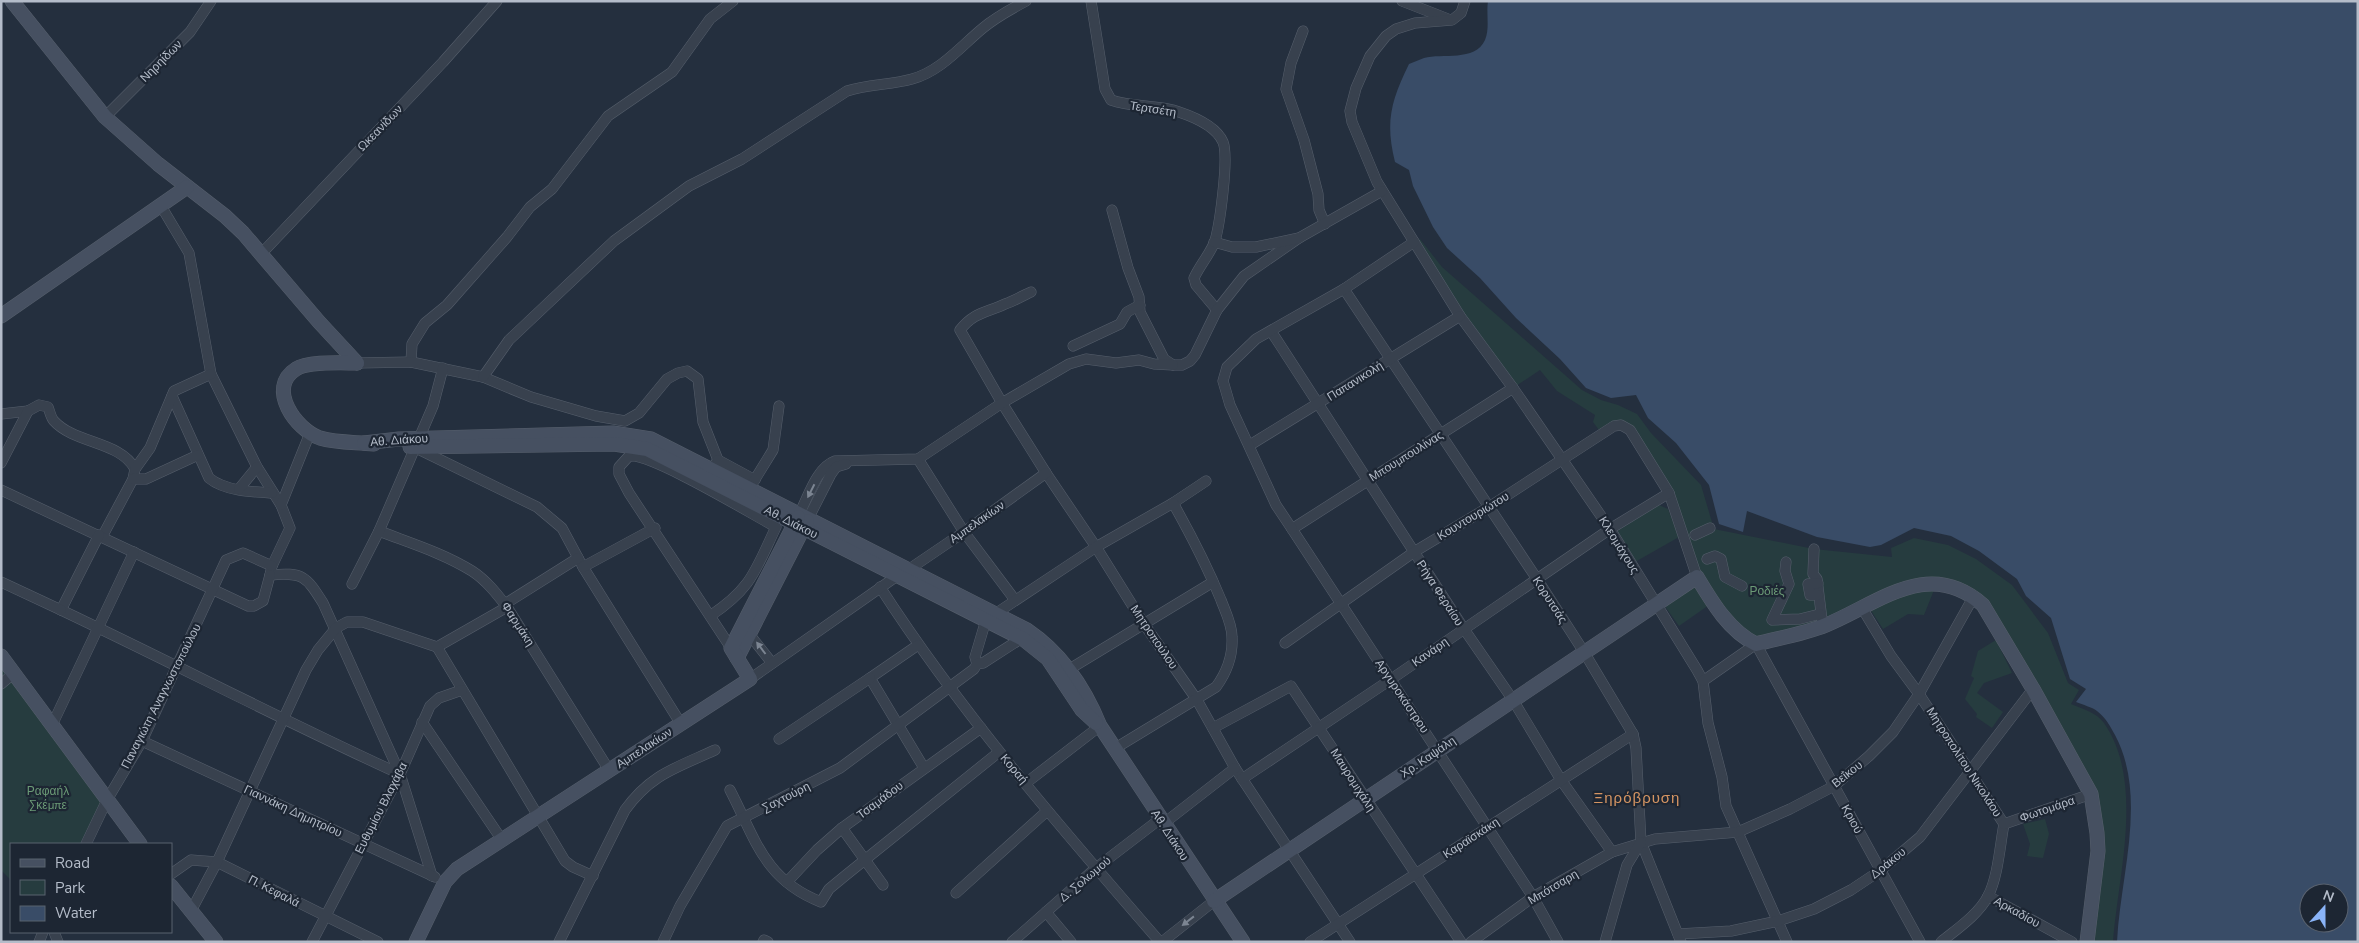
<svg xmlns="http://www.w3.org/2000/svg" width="2359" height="943" font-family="'Nunito Sans',sans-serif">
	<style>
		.green { fill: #263c3f }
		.water { fill: #394c67; fill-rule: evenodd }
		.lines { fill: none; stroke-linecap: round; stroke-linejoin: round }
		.street-casing { stroke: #565f6c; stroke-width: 11 }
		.secondary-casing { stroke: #565f6c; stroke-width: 15 }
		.street { stroke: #38414e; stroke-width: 10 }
		.secondary { stroke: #465061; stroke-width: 14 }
		.oneway { fill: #7c8592 }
		.labels { text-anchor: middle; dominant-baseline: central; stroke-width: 4.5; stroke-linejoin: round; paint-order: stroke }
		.street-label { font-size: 12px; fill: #b4bcc9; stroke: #1d2633 }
		.park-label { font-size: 12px; fill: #6b9a76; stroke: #1d2633 }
		.quarter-label { font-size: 15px; letter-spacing: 1px; fill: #d59563; stroke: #1d2633 }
	</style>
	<rect width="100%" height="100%" fill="#242f3e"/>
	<!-- green -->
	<g class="green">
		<path d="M 1420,239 L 1442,267 L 1582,390 L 1601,400 L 1618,405 L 1637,414 L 1651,433 L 1701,485 L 1714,529 L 1814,549 L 1892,557 L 1891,548 L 1914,538 L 1948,545 L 1976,559 L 2012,585 L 2048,633 L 2068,683 L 2079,690 L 2071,704 C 2082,709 2096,712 2104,723 C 2145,782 2118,875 2113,942 L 2087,942 L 2093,808 L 1974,596 L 1934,590 L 1924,615 L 1908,614 L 1883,629 L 1868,606 L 1756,644 L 1697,577 L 1672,498 L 1621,425 L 1602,434 L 1593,422 L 1595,415 L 1557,391 L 1540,370 L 1513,388 L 1414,242 Z"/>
		<polygon points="1659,505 1668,509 1679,537 1635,562 1616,532"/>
		<polygon points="1697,586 1709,605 1679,626 1664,605"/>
		<polygon points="1996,640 2012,673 1984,683 1977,693 2003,712 1992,728 1976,717 1977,714 1965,699 1974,678 1971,676 1978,651"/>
		<polygon points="1,656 107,800 86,844 11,844 11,880 1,870"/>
		<polygon points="2045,819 2049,834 2043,858 2027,856 2030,844 2023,824"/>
	</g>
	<!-- water -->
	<path class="water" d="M 1488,1 L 2358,1 L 2358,942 L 2117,942 C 2120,876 2148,797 2115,735 C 2110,726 2106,718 2097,711 C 2092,707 2083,705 2076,702 L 2086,689 L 2070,679 L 2051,618 L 2026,596 L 2017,579 L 1979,551 L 1951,536 L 1914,528 L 1881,545 L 1870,547 L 1817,537 L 1747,511 L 1743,532 L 1719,524 L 1709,485 L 1676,443 L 1648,418 L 1636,395 L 1611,398 L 1586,388 L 1560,359 L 1516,318 L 1480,278 L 1447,248 L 1433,227 L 1413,186 L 1409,170 L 1395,162 C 1385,122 1391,101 1409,64 C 1414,62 1419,60 1424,58 C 1442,53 1475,62 1485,40 C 1490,28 1486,14 1488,1 ZM 2309,893 L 2339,893 L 2339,923 L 2309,923 Z"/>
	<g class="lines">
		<defs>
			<g id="street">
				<path d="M 1091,1 L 1105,89 L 1111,100 C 1133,108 1158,104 1179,112 C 1194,117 1216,126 1223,142 C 1229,157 1220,223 1215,241 C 1210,254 1200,265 1194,278 L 1196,285 L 1217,310"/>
				<polyline points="1402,1 1448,19"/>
				<polyline points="1465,1 1461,13 1452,20 1415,23 1396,29 1386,36 1370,56 1356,88 1350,111 1352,122 1377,182 1460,316 1513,388 1610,529 1697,670 1703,681 1708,723 1722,777 1726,806 1787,942"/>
				<polyline points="1303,31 1291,63 1286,89 1304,140 1318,194 1319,210 1325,224"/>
				<polyline points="105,117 190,32 211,1"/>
				<path d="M 161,206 L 189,253 L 211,374 L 257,467 L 281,505 L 290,528 L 272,566 L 270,575 C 303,572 306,576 323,603 L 400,774 L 432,876"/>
				<polyline points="1112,210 1128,268 1139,297 1140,312 1164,359 1173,365 1182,365 1190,361 1195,355 1217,310 1244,276 1299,238"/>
				<polyline points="1214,242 1232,247 1256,247 1299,238 1382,191"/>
				<polyline points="262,253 443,62 497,1"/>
				<polyline points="1344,289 1537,579 1584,652 1633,734 1636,748 1641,842 1681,942"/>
				<path d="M 1031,292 C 1022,296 1014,301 1005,304 C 986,313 974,312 960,330 L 1002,403 L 1046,473 L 1096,547 L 1144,624 L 1197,700 L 1235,768 L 1350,942"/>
				<polyline points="1271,331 1464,629 1513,700 1561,780 1612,852"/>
				<polyline points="1073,346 1120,324 1127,312 1140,305"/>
				<polyline points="411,362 412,344 425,323 447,305 507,237 530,207 552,189 608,116 672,72 710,19 733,1"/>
				<polyline points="357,363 411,362 483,377 531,397 596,416 625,421 639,413 667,379 678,373 687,371 698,379 703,422 718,460 711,470"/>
				<path d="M 483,377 L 509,340 L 614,241 L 689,186 L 742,159 L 847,91 C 868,84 891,85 912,79 C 941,71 961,46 983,28 C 996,17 1011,9 1026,1"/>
				<polyline points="1513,388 1292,529 1533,897 1558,942"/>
				<path d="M 172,396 L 209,478 C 225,491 252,492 272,493"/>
				<polyline points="1,414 28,411"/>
				<polyline points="1250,445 1460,316"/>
				<polyline points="416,448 537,507 562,528 583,567 681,724"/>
				<polyline points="918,459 964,532 1015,600"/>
				<polyline points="718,460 755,480"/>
				<path d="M 1,463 L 28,411 L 39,405 L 48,407 C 50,412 51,418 54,421 C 75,444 120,441 135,469 L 133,479 L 102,537"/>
				<polyline points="135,469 150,448 174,391 211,374"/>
				<polyline points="133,479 146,479 198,455"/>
				<polyline points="239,489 257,467"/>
				<polyline points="749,489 773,450 779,406"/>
				<polyline points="1,490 248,606 254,606 263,601 270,575"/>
				<polyline points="281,505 310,433"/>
				<path d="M 799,514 C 808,498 816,468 835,461 L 918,459 L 1002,403 L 1069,364 L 1086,359 L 1116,363 L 1139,360 L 1154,364 L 1173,365"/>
				<polyline points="808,519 831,474 836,467 846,464"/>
				<polyline points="1292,529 1276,505 1230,405 1223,381 1227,367 1256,339 1344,289 1414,242"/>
				<path d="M 379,531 C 410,543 443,553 472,571 C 486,580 497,594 507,607 L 609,770"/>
				<path d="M 99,535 L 61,610 C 175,664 286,722 400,774"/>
				<polyline points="1695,535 1710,528"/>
				<polyline points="1814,549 1813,574 1817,579 1822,620"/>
				<polyline points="1707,559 1715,556 1721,559 1725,577 1742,586"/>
				<polyline points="1786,562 1785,571 1789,584 1772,620 1800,619 1820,614"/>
				<polyline points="583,567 655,528"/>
				<polyline points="908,570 964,532 1046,473"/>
				<polyline points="1,582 61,610"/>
				<polyline points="1818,583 1808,584 1810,595 1818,595"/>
				<polyline points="352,584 379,531 433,406 443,368"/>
				<path d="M 880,587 C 962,714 1061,828 1160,942"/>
				<polyline points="505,604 578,558"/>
				<path d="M 1862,608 L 1891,656 L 1919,694 L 2004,824 C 2000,845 1998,877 1988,896 C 1979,914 1957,929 1941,942"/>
				<path d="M 710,616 C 752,588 755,571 776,527 C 750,513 651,453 629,456 L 619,467 L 619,474 L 629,493 L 731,648"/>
				<polyline points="749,634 772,663"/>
				<polyline points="1285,643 1414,552 1489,507 1614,426 1621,425 1630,430 1669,493 1697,577"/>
				<polyline points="918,645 870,678 924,768"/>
				<polyline points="437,647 507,607"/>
				<polyline points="977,664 975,657 986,620 1096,547 1173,503 1206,481"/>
				<polyline points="1068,670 1213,582"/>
				<polyline points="750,679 897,576"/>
				<polyline points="1703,681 1756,644 1920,942"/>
				<polyline points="1,684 14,673"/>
				<polyline points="422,722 502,840"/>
				<polyline points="53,723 134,552"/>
				<polyline points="1213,728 1291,686 1461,942"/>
				<polyline points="779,739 870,678"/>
				<polyline points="142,741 435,877"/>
				<path d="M 1114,749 L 1216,687 C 1227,672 1233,655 1232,637 C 1232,624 1225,611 1221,600 C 1207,566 1191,535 1173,503"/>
				<polyline points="1242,779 1390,680 1610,529 1669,493"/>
				<polyline points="1026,783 1100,726"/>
				<path d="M 730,790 C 755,838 764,880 821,902 L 829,889 L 846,875 L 999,752"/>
				<polyline points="1163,824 1235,768"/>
				<polyline points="2004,824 2091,794"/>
				<polyline points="842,828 883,885"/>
				<polyline points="86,844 107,800 142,741 226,560 243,553 272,566"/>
				<polyline points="171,874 191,860 217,862 378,942"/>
				<polyline points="787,882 817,850 842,828 981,728"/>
				<polyline points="956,893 1047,811"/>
				<polyline points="1988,896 2072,942"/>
				<polyline points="191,911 217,862 306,670 318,650 336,628 347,622 363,622 437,647 565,861 573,867 593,876"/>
				<polyline points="1046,912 1071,942"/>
				<polyline points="54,932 58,942"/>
				<polyline points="1678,934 1731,931 1778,921 1814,909 1851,890 1881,870 1920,837 2033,689"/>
				<polyline points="39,942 43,932"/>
				<polyline points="312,942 400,774 430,706 439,698 462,690"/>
				<path d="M 559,942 L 625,810 C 651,774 676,768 715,750"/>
				<polyline points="663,942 680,906 727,826 840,768 974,669 977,664 983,663 1022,638"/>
				<polyline points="763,942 764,940 768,942"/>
				<polyline points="1012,942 1096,868 1160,819"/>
				<polyline points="1162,942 1214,901"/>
				<polyline points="1310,942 1633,734"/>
				<polyline points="1471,942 1533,897 1612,852 1655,839 1738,832 1790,809 1834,786 1869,756 1893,732 1919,694 1974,596"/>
				<polyline points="1605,942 1627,865 1641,842"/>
			</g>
			<g id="secondary">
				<polyline points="12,1 105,117 158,164 225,216 243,233 319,322 357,363"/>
				<polyline points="1,316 187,187"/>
				<path d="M 357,363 C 341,363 308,361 296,369 C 266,388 296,430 320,438 C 337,443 356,442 374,444"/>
				<path d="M 364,443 L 399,439 L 613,433 L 651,439 L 1027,630 C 1061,653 1085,689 1100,726 L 1243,942"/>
				<polyline points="410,447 614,444 647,449 1023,639 1048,659 1082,710 1096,723"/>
				<polyline points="1,656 140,844"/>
				<polyline points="737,658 807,521"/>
				<polyline points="171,886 216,942"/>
				<path d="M 1214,901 L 1697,577 C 1712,602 1729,631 1756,644 C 1779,638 1804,634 1826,625 C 1879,603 1929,557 1983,605 L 2033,689 L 2091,794 L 2097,833 L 2098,851 L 2087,942"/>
				<polyline points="416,942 445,882 457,869 750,679 731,648 798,517"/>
			</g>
		</defs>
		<!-- street casing -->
		<use href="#street" class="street-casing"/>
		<!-- secondary casing -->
		<use href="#secondary" class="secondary-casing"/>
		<!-- street -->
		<use href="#street" class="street"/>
		<!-- secondary -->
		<use href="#secondary" class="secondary"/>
	</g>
	<!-- one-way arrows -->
	<defs><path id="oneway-solid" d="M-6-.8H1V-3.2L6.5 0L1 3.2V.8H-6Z" transform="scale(1.25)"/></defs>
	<g class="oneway">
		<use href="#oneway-solid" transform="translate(811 491) rotate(117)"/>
		<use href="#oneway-solid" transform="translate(761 648) rotate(-127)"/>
		<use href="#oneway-solid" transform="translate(1188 921) rotate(142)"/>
	</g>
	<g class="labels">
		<!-- street labels -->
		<g class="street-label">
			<text transform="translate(161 61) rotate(-45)">Νηρηίδων</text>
			<text transform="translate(1153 109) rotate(9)">Τερτσέτη</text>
			<text transform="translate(380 128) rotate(-46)">Ωκεανίδων</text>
			<text transform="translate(1355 381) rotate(-32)">Παπανικολή</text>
			<text transform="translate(399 440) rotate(-4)">Αθ. Διάκου</text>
			<text transform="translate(1406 456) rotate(-32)">Μπουμπουλίνας</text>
			<text transform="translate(1473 516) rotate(-31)">Κουντουριώτου</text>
			<text transform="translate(791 522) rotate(27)">Αθ. Διάκου</text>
			<text transform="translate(977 522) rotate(-35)">Αμπελακίων</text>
			<text transform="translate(1619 545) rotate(58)">Κλεομάχους</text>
			<text transform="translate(1440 593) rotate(57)">Ρήγα Φεραίου</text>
			<text transform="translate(1550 600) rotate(57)">Κορυτσάς</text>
			<text transform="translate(518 624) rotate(57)">Φαρμάκη</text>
			<text transform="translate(1154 637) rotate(56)">Μητροπούλου</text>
			<text transform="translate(1430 652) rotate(-35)">Κανάρη</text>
			<text transform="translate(161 696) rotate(-63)">Παναγιώτη Αναγνωστοπούλου</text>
			<text transform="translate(1402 696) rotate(56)">Αργυροκάστρου</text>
			<text transform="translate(644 748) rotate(-33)">Αμπελακίων</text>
			<text transform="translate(1428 757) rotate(-34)">Χρ. Καψάλη</text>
			<text transform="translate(1964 762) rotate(57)">Μητροπολίτου Νικολάου</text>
			<text transform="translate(1014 769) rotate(50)">Κοραή</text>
			<text transform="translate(1847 774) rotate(-38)">Βεΐκου</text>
			<text transform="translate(1353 780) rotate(57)">Μαυρομιχάλη</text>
			<text transform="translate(786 797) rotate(-27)">Σαχτούρη</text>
			<text transform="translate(880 800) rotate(-37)">Τσαμάδου</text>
			<text transform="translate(381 808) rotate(-63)">Ευθυμίου Βλαχάβα</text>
			<text transform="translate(2047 809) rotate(-19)">Φωτομάρα</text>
			<text transform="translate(293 811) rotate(25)">Γιαννάκη Δημητρίου</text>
			<text transform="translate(1852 819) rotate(61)">Κριού</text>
			<text transform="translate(1170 835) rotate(57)">Αθ. Διάκου</text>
			<text transform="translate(1471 838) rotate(-33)">Καραϊσκάκη</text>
			<text transform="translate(1888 863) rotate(-39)">Δράκου</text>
			<text transform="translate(1085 879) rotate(-40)">Δ. Σολωμού</text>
			<text transform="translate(1553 887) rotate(-31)">Μπότσαρη</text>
			<text transform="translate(274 891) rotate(27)">Π. Κεφαλά</text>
			<text transform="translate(2017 912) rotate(29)">Αρκαδίου</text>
		</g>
		<!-- park labels -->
		<g class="park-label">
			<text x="1767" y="591">Ροδιές</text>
			<text x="48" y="791">Ραφαήλ<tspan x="48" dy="14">Σκέμπε</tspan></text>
		</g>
		<!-- quarter labels -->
		<g class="quarter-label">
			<text x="1637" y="798">Ξηρόβρυση</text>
		</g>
	</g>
	<!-- border -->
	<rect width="2359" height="943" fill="none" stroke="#b4bcc9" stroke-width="5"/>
	<!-- legend -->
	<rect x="10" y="843" width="162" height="90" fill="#1d2633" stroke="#59626f"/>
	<rect x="20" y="859" width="25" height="8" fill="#465061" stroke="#59626f"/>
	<text x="55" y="868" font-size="15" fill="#b4bcc9">Road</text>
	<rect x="20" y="880" width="25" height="15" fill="#263c3f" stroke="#59626f"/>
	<text x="55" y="893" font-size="15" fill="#b4bcc9">Park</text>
	<rect x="20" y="906" width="25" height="15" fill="#394c67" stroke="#59626f"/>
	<text x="55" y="918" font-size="15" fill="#b4bcc9">Water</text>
	<!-- north arrow -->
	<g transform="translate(2324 908) rotate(21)"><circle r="24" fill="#1d2633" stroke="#59626f"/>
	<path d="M0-4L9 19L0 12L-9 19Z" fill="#8ab4f8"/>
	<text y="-8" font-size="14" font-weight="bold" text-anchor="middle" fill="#b4bcc9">N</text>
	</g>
</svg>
